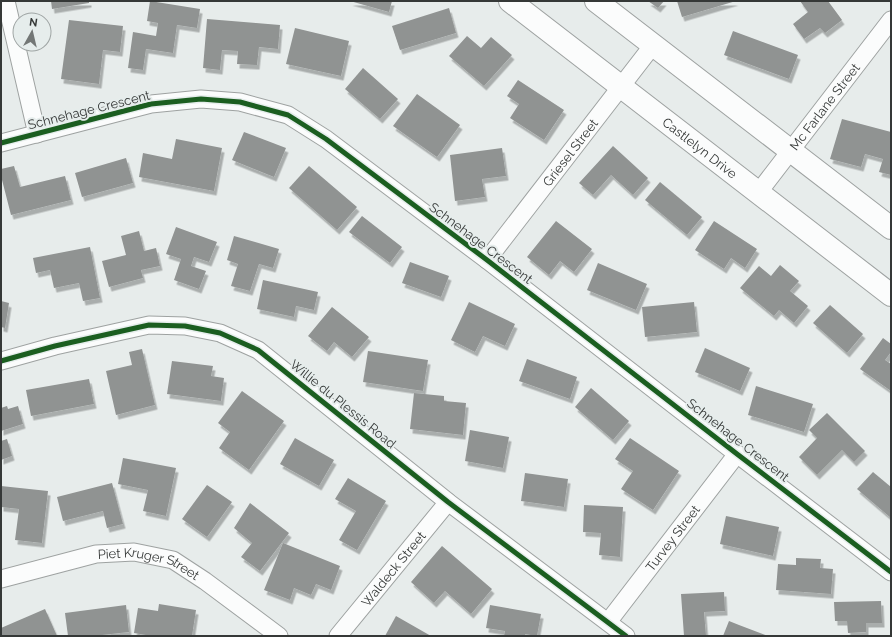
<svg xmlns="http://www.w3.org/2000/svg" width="892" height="637" font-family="Raleway,sans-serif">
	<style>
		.building { fill: #909392; filter: url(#shadow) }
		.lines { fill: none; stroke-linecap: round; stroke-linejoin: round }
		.minor-casing { stroke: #9ea2a1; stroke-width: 19 }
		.tertiary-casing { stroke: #9ea2a1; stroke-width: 24 }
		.minor { stroke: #fbfcfc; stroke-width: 17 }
		.tertiary { stroke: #fbfcfc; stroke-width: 22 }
		.cycleway-casing { stroke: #e6edec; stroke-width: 8 }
		.cycleway { stroke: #1b5e20; stroke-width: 5 }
		.labels { text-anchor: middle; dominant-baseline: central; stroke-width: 4; stroke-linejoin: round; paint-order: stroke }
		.street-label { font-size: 13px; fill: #353837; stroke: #e6edec }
	</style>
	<defs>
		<filter id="shadow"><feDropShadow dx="2.5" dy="4.5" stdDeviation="0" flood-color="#0004"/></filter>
	</defs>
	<rect width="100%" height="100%" fill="#e7eceb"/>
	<!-- building -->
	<g class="building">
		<polygon points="51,1 89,1 89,3 52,9"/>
		<polygon points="150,1 200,9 197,28 177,25 173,53 146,49 143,70 128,68 133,32 156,36 158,23 147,21"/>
		<polygon points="350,1 392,1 389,12"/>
		<polygon points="648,1 664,1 658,8"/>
		<polygon points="677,1 736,1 682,17"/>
		<polygon points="800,1 828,1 842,20 825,33 820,28 804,39 793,24 808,12"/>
		<polygon points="449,8 456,33 400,50 392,26"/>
		<polygon points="207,19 280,25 278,49 259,47 257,65 237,64 238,51 222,50 220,70 203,68"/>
		<polygon points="69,20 123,26 120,52 103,50 99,84 61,79"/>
		<polygon points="295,28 349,41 341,76 286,64"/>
		<polygon points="733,31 798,55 789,79 724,55"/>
		<polygon points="467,36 481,48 491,37 512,55 484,86 449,56"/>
		<polygon points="363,68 398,99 380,119 345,89"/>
		<polygon points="518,80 564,110 544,140 510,118 519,104 507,96"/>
		<polygon points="417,94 460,125 437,157 393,126"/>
		<polygon points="842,119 891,132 891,175 879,172 883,159 865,154 861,167 830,159"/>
		<polygon points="244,132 286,148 274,177 232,160"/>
		<polygon points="176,139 222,148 214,191 139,177 143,153 172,159"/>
		<polygon points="613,146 648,178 633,195 611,175 593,195 579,183"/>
		<polygon points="502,148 506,176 482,179 485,197 455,201 450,155"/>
		<polygon points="126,158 133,183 82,197 75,173"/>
		<polygon points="14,166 20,187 65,176 71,200 11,215 1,176 1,169"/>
		<polygon points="309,166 357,207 337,230 289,188"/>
		<polygon points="660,182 702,217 687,235 645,200"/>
		<polygon points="362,216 402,247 390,263 349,232"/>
		<polygon points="556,221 592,249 574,272 560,261 549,275 527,257"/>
		<polygon points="714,221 757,249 745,268 731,258 724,269 695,250"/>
		<polygon points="176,227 217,242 209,262 194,257 191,266 206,271 199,289 174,280 181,259 166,254"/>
		<polygon points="139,231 144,251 156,248 160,266 141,270 143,278 109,287 102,261 126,255 121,236"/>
		<polygon points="234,236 279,249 273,268 259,264 250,291 231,286 238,264 227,260"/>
		<polygon points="90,247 100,298 83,301 79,283 54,288 50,270 36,273 33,258"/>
		<polygon points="410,262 449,276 441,297 402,283"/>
		<polygon points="598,263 647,284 636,310 587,290"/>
		<polygon points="780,265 799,281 790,291 808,306 794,323 779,310 774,316 740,288 759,266 771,276"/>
		<polygon points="263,280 318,292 314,310 296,306 294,317 257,309"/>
		<polygon points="1,301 9,303 5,328 1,327"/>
		<polygon points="469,302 515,324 505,346 483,336 475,352 451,340"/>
		<polygon points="694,302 697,332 645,337 642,307"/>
		<polygon points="830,305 863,334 847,353 813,323"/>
		<polygon points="332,307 369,337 352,357 334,342 327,351 308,336"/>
		<polygon points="883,338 891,344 891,352 885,360 891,364 891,391 860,369"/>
		<polygon points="705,348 750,368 740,391 695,372"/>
		<polygon points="142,349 155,405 116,415 106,371 132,365 129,352"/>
		<polygon points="368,351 428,360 423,391 363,382"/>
		<polygon points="527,359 577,377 570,399 519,381"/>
		<polygon points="172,361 213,366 211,376 224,378 221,401 167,394"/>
		<polygon points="89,379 94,404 31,416 26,390"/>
		<polygon points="756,386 813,404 804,432 748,415"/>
		<polygon points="591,388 629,421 613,440 575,407"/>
		<polygon points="242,391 284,421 249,470 219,448 230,432 218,423"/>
		<polygon points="414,393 444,396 444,401 466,403 463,435 410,429"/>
		<polygon points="7,406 8,409 18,406 23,424 1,431 1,408"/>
		<polygon points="827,413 865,451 854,462 842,450 817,475 799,457 817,438 809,430"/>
		<polygon points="470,430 509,437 503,468 465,461"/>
		<polygon points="295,438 334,460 319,486 280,464"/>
		<polygon points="630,438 679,471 653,510 621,489 633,471 615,459"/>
		<polygon points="7,439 12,456 1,460 1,441"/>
		<polygon points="123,458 176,468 166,516 143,511 148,490 118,484"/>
		<polygon points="873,472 891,487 891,518 857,489"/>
		<polygon points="525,473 568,479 564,507 521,501"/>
		<polygon points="348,478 386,501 357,550 339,540 356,511 335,499"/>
		<polygon points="112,483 123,524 107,528 103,511 63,521 57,497"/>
		<polygon points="207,485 232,502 207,537 182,519"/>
		<polygon points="1,486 48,491 42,543 15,540 19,509 1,507"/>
		<polygon points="250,503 289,533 260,571 241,557 252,543 234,528"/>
		<polygon points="584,505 623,507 620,557 599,555 601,533 583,532"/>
		<polygon points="726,516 779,527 773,556 720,544"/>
		<polygon points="283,543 340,566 331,590 316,584 311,595 294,588 290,600 264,590"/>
		<polygon points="442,546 492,589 471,614 445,591 434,603 411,582"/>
		<polygon points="796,558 821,559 820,568 833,569 831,594 776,590 778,564 796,565"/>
		<polygon points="724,592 725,611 704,612 706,636 684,636 681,594"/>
		<polygon points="881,601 882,623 866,623 866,632 848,633 847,621 835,621 834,602"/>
		<polygon points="159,604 196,610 192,636 152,636 134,633 138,608 158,611"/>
		<polygon points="126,605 129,632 93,636 68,636 65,613"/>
		<polygon points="490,605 541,614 537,636 525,634 525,636 504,636 505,631 486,628"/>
		<polygon points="45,609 57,636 1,636 1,628"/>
		<polygon points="396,616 431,636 385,636"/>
		<polygon points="729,621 739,625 768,636 723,636"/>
	</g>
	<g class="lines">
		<defs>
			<g id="minor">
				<polyline points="6,1 37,134"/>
				<polyline points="1,143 151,104 201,99 240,102 288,115 326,139 487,260 737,454 891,572"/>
				<path id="s1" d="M 758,193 L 891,20"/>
				<path id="s2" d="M 487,260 L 653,45"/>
				<polyline points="1,361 55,346 149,325 185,326 220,333 258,350 448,502 626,636"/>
				<path id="s3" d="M 1,579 L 96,554 L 134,552 L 173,560 L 205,581 L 279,636"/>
				<path id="s4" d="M 608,622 L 737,454"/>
				<path id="s5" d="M 338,636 L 448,502"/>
			</g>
			<g id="tertiary">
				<path id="s6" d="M 510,1 L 891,295"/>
				<polyline points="596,1 891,228"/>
			</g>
		</defs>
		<!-- minor casing -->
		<use href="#minor" class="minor-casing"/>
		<!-- tertiary casing -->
		<use href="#tertiary" class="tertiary-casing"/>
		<!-- minor -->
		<use href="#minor" class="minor"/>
		<!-- tertiary -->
		<use href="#tertiary" class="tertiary"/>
		<defs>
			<g id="cycleway">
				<polyline points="1,143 151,104 201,99 240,102 288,115 326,139 487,260 737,454 891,572"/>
				<polyline points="1,361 55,346 149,325 185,326 220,333 258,350 448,502 626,636"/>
			</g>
		</defs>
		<!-- cycleway casing -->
		<use href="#cycleway" class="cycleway-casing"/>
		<!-- cycleway -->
		<use href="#cycleway" class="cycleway"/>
	</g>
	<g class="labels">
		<!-- street labels -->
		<g class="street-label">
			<text stroke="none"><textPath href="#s1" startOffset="109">Mc Farlane Street</textPath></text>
			<text transform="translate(89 110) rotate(-14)">Schnehage Crescent</text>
			<text stroke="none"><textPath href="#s6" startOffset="240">Castlelyn Drive</textPath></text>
			<text stroke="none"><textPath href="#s2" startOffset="136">Griesel Street</textPath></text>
			<text transform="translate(481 243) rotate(37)">Schnehage Crescent</text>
			<text transform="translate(343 404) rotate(39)">Willie du Plessis Road</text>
			<text transform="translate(738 440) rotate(38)">Schnehage Crescent</text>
			<text stroke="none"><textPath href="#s4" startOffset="106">Turvey Street</textPath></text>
			<text stroke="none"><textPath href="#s3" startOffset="153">Piet Kruger Street</textPath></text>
			<text stroke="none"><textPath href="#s5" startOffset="87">Waldeck Street</textPath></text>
		</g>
	</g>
	<!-- border -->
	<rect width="892" height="637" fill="none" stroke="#353837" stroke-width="4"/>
	<!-- north arrow -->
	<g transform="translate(32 32) rotate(8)"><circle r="19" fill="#e6edec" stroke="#9fa5a4"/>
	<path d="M0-3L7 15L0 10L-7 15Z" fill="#737776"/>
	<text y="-6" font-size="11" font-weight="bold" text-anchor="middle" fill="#353837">N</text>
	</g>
</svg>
